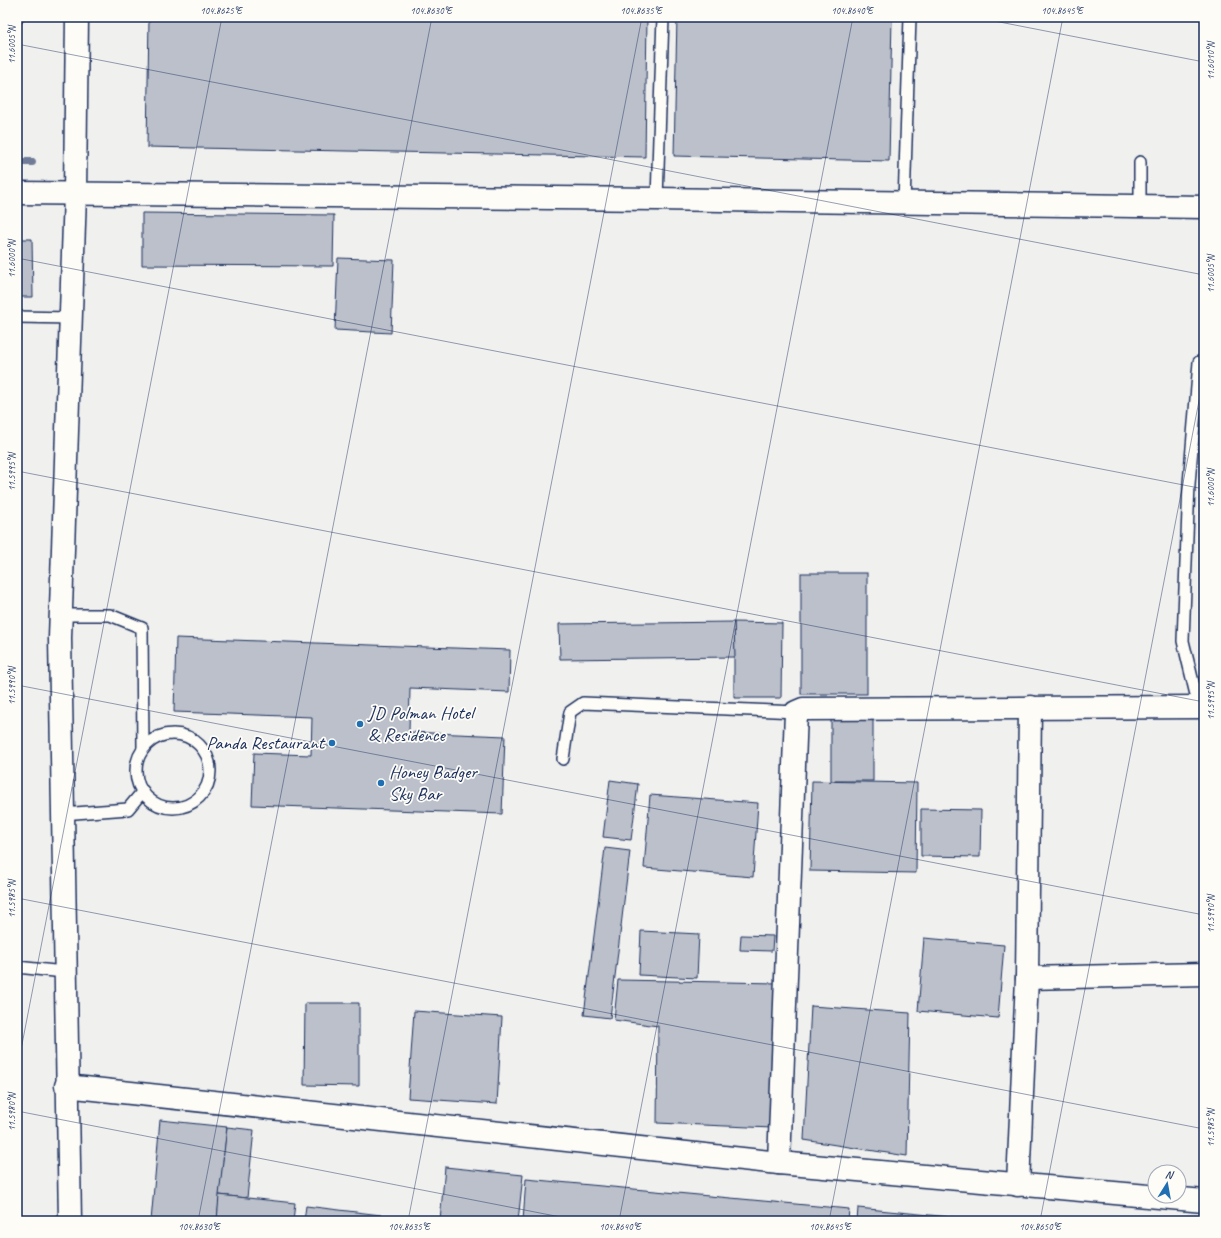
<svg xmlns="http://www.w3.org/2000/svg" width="1221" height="1238" font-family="Caveat,sans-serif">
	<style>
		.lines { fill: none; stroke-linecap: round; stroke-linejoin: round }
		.stream { stroke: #6f7b97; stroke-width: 8 }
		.building { fill: #bbc0ca; stroke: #1b2f5e }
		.lane-casing { stroke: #1b2f5e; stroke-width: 14 }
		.street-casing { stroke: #1b2f5e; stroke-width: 25 }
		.secondary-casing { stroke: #1b2f5e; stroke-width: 25 }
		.lane { stroke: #fdfcf7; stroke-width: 11 }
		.street { stroke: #fdfcf7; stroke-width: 22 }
		.secondary { stroke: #fdfcf7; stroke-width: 22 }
		.ticks { fill: none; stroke: #1b2f5e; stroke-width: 1; stroke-opacity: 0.45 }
		.poi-dot { fill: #1f6fb2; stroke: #fdfcf7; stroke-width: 1.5 }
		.labels { text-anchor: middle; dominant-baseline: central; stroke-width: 3.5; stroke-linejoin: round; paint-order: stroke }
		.poi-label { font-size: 19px; fill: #1b2f5e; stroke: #fdfcf7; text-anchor: start }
		.neatline { fill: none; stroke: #1b2f5e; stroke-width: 1.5 }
		.ticks-label { font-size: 10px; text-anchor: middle; fill: #1b2f5e }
	</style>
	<rect width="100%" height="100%" fill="#f0f0ee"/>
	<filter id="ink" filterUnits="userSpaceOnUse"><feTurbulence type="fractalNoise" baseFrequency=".025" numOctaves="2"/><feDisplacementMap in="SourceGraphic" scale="8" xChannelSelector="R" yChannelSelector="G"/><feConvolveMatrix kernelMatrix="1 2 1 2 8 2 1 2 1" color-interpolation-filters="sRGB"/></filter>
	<g filter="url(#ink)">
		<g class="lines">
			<!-- stream -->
			<polyline class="stream" points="17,162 32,162"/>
		</g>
		<!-- building -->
		<g class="building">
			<polygon points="149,17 647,17 645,157 147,147"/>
			<polygon points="677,17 892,17 889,161 674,156"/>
			<polygon points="142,213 334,215 333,266 142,265"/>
			<polygon points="17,239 32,239 33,297 17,297"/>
			<polygon points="338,258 394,260 391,333 335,330"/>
			<rect x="801" y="573" width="66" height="121"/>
			<polygon points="734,622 782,623 781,698 734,698"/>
			<polygon points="734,622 735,657 560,659 559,624"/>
			<polygon points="176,638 510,650 509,692 410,688 409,732 505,736 502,814 252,805 254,753 311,755 312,717 174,712"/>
			<rect x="831" y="711" width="42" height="70"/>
			<polygon points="610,780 638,784 631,840 603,837"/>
			<polygon points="812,781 917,783 916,873 810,871"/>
			<polygon points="650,795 758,803 753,877 644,868"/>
			<polygon points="921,809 981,810 980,857 921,856"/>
			<polygon points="605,848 630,851 610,1018 584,1015"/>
			<polygon points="641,931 699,934 697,978 639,975"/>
			<polygon points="741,935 773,936 772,951 740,950"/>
			<polygon points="924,938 1004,945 998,1018 918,1011"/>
			<polygon points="618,980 777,983 772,1128 657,1123 658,1026 614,1020"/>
			<polygon points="305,1003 359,1003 359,1086 304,1085"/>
			<polygon points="811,1006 910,1013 907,1156 804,1140"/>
			<polygon points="414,1011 502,1017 497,1104 408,1098"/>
			<polygon points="160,1120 227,1127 217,1221 151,1221"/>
			<polygon points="227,1127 254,1130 247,1198 219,1195"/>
			<polygon points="445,1167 523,1175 518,1221 440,1221"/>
			<polygon points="526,1179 849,1209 848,1221 523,1221"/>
			<polygon points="219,1195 295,1203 293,1221 217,1221"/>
			<polygon points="306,1206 381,1215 381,1221 304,1221"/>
			<polygon points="858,1208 991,1221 857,1221"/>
		</g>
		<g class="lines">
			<defs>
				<g id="lane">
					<polyline points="17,18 18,17"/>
					<polyline points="657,199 663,17"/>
					<polyline points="904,204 910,17"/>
					<polyline points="1140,206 1140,162"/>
					<polyline points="17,317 71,318"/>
					<polyline points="60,615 110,615 142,628 143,749"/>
					<polyline points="1199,707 1183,641 1189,484 1199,362"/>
					<circle cx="173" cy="771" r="37"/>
					<polyline points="563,759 570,712 583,703 796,712"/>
					<polyline points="62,814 128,809 143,791"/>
					<polyline points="17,967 64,972"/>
				</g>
				<g id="street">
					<polyline points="1027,978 1204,974"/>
					<polyline points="66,1086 779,1163 1204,1201"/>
					<polyline points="779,1163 796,712 803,709 1204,707"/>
					<polyline points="1018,1185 1027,978 1030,707"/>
					<polyline points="70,1221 60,638 75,194 77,17"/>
				</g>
				<polyline id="secondary" points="17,193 657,199 1204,207"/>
			</defs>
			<!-- lane casing -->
			<use href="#lane" class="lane-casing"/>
			<!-- street casing -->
			<use href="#street" class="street-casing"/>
			<!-- secondary casing -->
			<use href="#secondary" class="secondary-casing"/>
			<!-- lane -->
			<use href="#lane" class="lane"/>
			<!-- street -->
			<use href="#street" class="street"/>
			<!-- secondary -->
			<use href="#secondary" class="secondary"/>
		</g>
	</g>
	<!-- ticks -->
	<path class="ticks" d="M 974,17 L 1204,62M 17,44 L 1204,275M 17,258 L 1204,489M 17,471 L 1204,702M 17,685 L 1204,915M 17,898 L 1204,1129M 17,1070 L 222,17M 17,1111 L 581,1221M 198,1221 L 432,17M 408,1221 L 642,17M 619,1221 L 853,17M 829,1221 L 1063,17M 1040,1221 L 1204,375"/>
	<!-- markers -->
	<g class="poi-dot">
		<circle cx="360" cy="724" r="4"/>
		<circle cx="332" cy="743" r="4"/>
		<circle cx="381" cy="783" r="4"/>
	</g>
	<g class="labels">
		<!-- poi labels -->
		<g class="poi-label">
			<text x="368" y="713">JD Polman Hotel<tspan x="368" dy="22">&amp; Residence</tspan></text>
			<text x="324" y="743" text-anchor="end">Panda Restaurant</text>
			<text x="389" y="772">Honey Badger<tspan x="389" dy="22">Sky Bar</tspan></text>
		</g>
	</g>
	<!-- margin -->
	<rect width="1221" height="1238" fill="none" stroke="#fdfcf7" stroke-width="44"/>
	<!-- north arrow -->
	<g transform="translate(1167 1184) rotate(11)"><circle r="19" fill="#fdfcf7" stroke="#a3aaba"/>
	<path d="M0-3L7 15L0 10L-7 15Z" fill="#1f6fb2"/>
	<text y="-6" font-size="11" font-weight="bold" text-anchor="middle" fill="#1b2f5e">N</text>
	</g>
	<rect x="22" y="22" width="1177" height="1194" class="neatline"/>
	<g class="ticks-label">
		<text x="221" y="14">104.8625°E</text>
		<text x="431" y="14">104.8630°E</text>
		<text x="641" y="14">104.8635°E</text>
		<text x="852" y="14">104.8640°E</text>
		<text x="1062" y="14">104.8645°E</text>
		<text transform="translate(11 45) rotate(-90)" y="4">11.6005°N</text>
		<text transform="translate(1210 61) rotate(-90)" y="4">11.6010°N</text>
		<text transform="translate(11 259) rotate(-90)" y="4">11.6000°N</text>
		<text transform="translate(1210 274) rotate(-90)" y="4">11.6005°N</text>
		<text transform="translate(11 472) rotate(-90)" y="4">11.5995°N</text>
		<text transform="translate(1210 488) rotate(-90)" y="4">11.6000°N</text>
		<text transform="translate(11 686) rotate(-90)" y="4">11.5990°N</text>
		<text transform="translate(1210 701) rotate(-90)" y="4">11.5995°N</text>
		<text transform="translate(11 899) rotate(-90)" y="4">11.5985°N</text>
		<text transform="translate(1210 914) rotate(-90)" y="4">11.5990°N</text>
		<text transform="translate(11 1112) rotate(-90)" y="4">11.5980°N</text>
		<text transform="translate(1210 1128) rotate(-90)" y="4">11.5985°N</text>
		<text x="199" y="1230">104.8630°E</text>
		<text x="409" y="1230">104.8635°E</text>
		<text x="620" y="1230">104.8640°E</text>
		<text x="830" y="1230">104.8645°E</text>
		<text x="1040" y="1230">104.8650°E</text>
	</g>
</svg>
